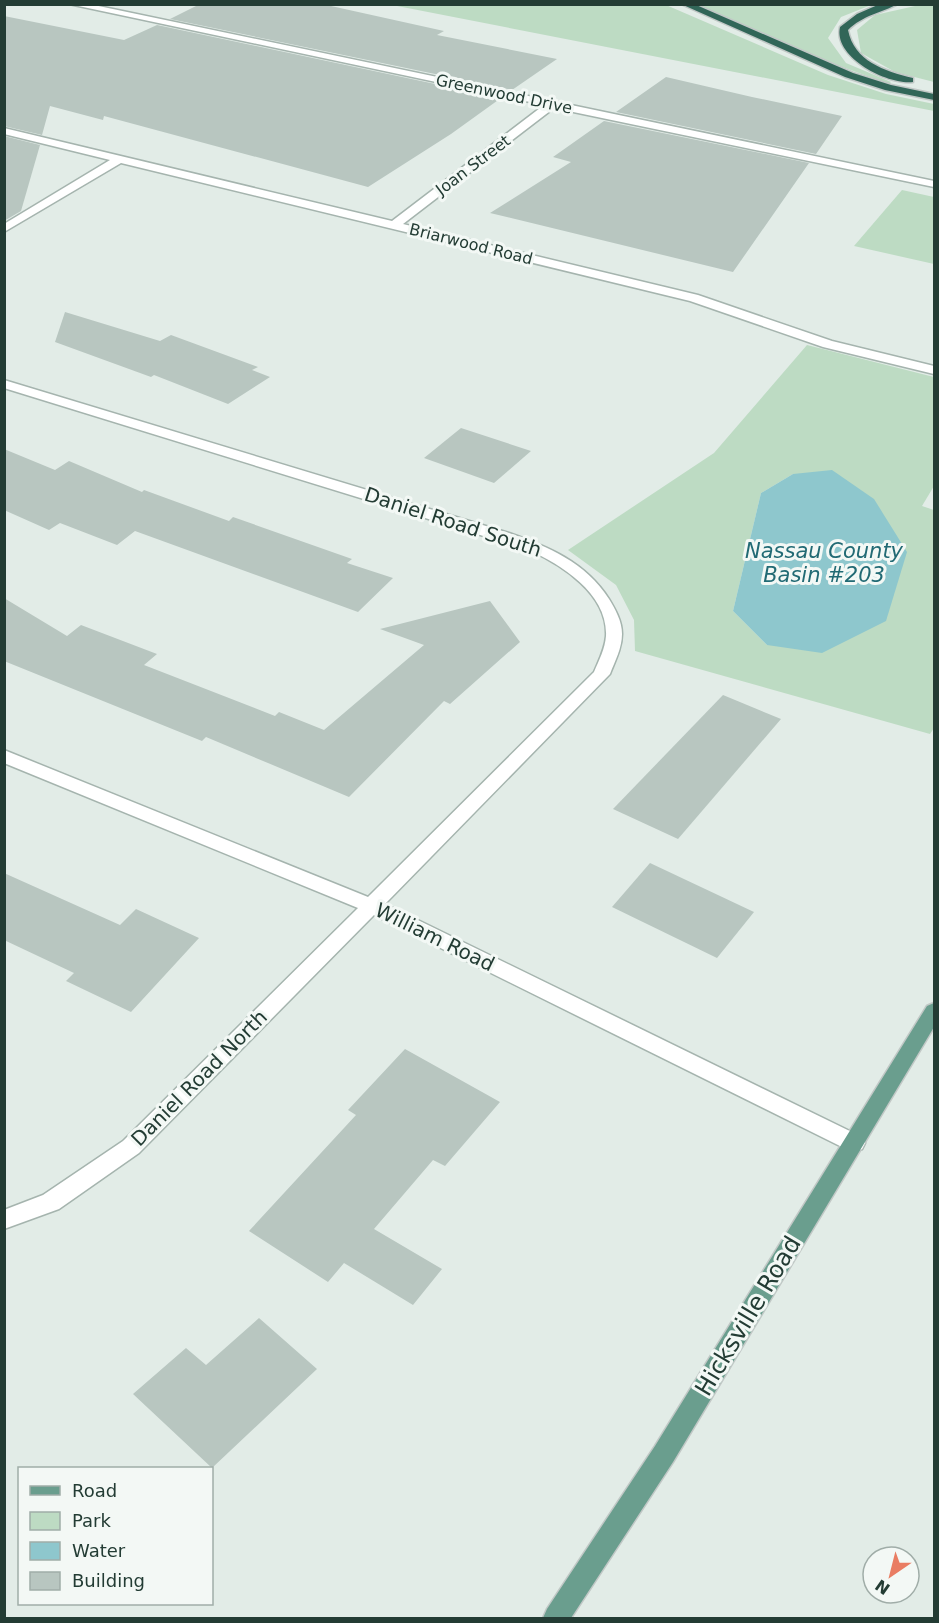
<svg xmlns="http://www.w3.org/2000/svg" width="939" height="1623" font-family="'DejaVu Sans',sans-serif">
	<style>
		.green { fill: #bddbc3; fill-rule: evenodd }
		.water { fill: #8ec7cd }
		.building { fill: #b8c6c0 }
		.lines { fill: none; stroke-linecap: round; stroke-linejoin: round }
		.street-casing { stroke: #a5b4ae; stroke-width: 3 }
		.primary-casing { stroke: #c1c8c6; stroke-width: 3 }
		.highway-casing { stroke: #c1c8c6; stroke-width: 3 }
		.street { fill: #fff; fill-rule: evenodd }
		.primary { fill: #6a9e8e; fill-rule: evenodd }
		.highway { fill: #316658; fill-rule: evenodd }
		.labels { text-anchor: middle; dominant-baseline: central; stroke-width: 6; stroke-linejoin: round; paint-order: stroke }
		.far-street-label { font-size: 16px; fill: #233c34; stroke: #f3f8f5 }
		.street-label { font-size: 20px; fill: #233c34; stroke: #f3f8f5 }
		.water-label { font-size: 21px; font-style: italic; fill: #216a74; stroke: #f3f8f5 }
		.near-street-label { font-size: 24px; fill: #233c34; stroke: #f3f8f5 }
	</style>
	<rect width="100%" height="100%" fill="#e2ece7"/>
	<!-- green -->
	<g class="green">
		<polygon points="392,5 666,5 828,75 886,94 934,104 934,111"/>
		<polygon points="695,5 871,5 841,17 828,38 846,63 891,82 889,84 837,65"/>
		<polygon points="915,6 934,6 934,82 895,72 861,53 857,30 875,15"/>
		<polygon points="902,190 934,197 934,264 854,246"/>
		<path d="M 807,345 L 934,377 L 934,486 L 922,506 L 934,510 L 934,728 L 930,734 L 635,651 L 634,620 L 616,585 L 568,550 L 714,453 ZM 793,474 L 767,645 L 733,611 L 761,493 Z"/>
	</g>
	<!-- water -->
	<polygon class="water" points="832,470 874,499 907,552 886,621 822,653 767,645 733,611 761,493 793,474"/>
	<!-- building -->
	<g class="building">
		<polygon points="200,4 322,4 444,31 437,35 557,59 512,90 170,19"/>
		<polygon points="4,16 124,40 157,25 501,98 451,134 368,187 104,116 103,120 50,106 42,135 4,126"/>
		<polygon points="666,77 752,97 842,116 816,154 616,112"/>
		<polygon points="604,121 809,163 733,272 490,213 571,162 553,157"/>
		<polygon points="4,136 40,145 21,211 4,221"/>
		<polygon points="65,312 160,341 171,335 258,367 252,370 270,377 228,404 154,375 151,377 55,342"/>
		<polygon points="461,428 531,451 494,483 424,458"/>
		<polygon points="4,449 55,470 69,461 142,492 144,490 229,521 233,517 352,559 347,563 393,578 358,612 135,531 117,545 60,523 49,530 4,510"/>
		<polygon points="4,598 67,636 81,625 157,654 144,665 275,716 279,712 324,730 424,645 380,629 490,601 520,642 450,704 444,701 349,797 206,737 202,741 4,661"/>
		<polygon points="723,695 781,719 678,839 613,809"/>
		<polygon points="650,863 754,912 717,958 612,907"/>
		<polygon points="4,873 120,925 136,909 199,938 131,1012 66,981 74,973 4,940"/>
		<polygon points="405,1049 500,1102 445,1166 433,1160 374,1229 442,1269 413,1305 344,1263 328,1282 249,1231 356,1115 348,1110"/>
		<polygon points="259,1318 317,1369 212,1468 133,1394 186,1348 206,1365"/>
	</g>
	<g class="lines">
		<defs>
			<g id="street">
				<polygon points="69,4 89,4 934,181 934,187 554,108 403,224 698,295 832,341 934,366 934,374 823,347 690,301 121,163 4,232 4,224 110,160 4,134 4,128 392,221 544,105"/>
				<path d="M 4,380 L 509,533 C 549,547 585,562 609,599 C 615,609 622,621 622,634 C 622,648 615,661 610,674 L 385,904 L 862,1137 L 865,1143 L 862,1149 L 854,1152 L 846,1149 L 374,915 L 139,1153 L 59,1209 L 4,1229 L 4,1210 L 43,1195 L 123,1141 L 358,908 L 4,763 L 4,750 L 368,897 L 594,672 C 599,660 605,649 606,636 C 608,594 562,565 529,550 L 4,388 Z"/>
			</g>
			<polygon id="primary" points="934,1003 934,1027 673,1462 571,1618 543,1618 547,1609 655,1446 927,1006"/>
			<g id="highway">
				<polygon points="681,4 694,4 853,73 891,85 934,94 934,100 885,90 845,77"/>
				<path d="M 880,4 L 898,4 C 881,13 863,15 848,30 C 854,61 884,71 913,78 L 913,82 C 887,85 833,57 840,27 L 857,14 Z"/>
			</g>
		</defs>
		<!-- street casing -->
		<use href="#street" class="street-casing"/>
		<!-- primary casing -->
		<use href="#primary" class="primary-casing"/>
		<!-- highway casing -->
		<use href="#highway" class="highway-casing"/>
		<!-- street -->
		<use href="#street" class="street"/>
		<!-- primary -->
		<use href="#primary" class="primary"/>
		<!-- highway -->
		<use href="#highway" class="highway"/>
	</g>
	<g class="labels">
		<!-- far-street labels -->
		<g class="far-street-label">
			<text transform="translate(504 94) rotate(12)">Greenwood Drive</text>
			<text transform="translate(473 165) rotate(-37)">Joan Street</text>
			<text transform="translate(471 244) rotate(14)">Briarwood Road</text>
		</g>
		<!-- street labels -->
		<g class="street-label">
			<text transform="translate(453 522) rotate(18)">Daniel Road South</text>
			<text transform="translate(435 937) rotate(26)">William Road</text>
			<text transform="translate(199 1078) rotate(-45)">Daniel Road North</text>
		</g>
		<!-- water labels -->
		<g class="water-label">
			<text x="824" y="551">Nassau County<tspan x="824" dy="24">Basin #203</tspan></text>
		</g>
		<!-- near-street labels -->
		<g class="near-street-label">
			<text transform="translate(748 1316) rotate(-59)">Hicksville Road</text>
		</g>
	</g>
	<!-- border -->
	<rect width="939" height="1623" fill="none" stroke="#233c34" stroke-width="12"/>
	<!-- legend -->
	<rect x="18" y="1467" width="195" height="138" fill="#f3f8f5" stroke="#a0ada8" stroke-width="1.5"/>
	<rect x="30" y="1486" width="30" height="9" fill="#6a9e8e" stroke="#a0ada8" stroke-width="1.5"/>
	<text x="72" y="1497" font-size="18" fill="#233c34">Road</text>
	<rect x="30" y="1512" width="30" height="18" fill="#bddbc3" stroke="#a0ada8" stroke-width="1.5"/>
	<text x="72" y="1527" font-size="18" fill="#233c34">Park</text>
	<rect x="30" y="1542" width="30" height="18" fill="#8ec7cd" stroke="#a0ada8" stroke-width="1.5"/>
	<text x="72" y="1557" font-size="18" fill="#233c34">Water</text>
	<rect x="30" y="1572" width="30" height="18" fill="#b8c6c0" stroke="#a0ada8" stroke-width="1.5"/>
	<text x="72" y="1587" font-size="18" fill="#233c34">Building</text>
	<!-- north arrow -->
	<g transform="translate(891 1575) rotate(215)"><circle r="28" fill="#f3f8f5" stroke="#a0ada8" stroke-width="1.5"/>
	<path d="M0-4.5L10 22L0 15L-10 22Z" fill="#e97d63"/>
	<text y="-9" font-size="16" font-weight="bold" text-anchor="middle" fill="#233c34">N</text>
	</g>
</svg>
